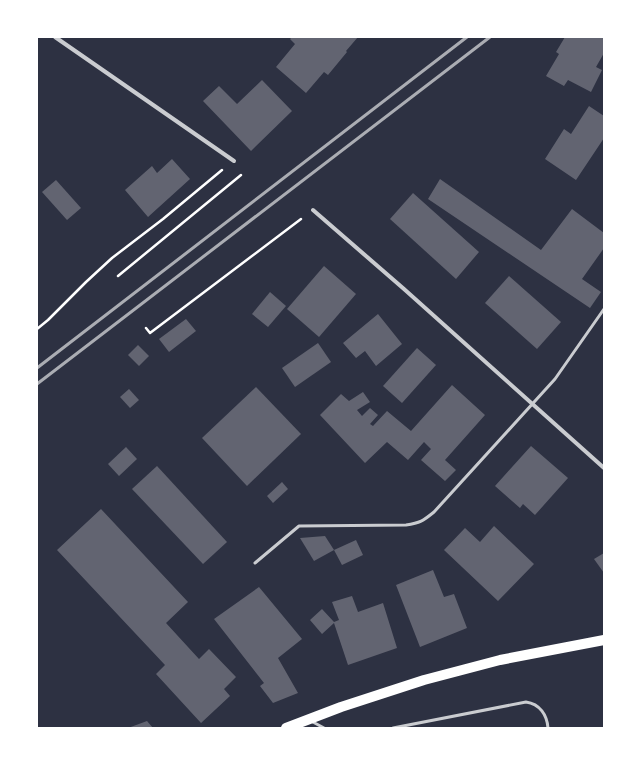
<svg xmlns="http://www.w3.org/2000/svg" width="641" height="765" font-family="'Varela Round',sans-serif">
	<style>
		.building { fill: #626471 }
		.lines { fill: none; stroke-linecap: round; stroke-linejoin: round }
		.path { stroke: #fff; stroke-width: 2.5 }
		.service { stroke: #caccd0; stroke-width: 3 }
		.minor { stroke: #caccd0; stroke-width: 4 }
		.primary { stroke: #fff; stroke-width: 10 }
		.rail { stroke: #abadb3; stroke-width: 3 }
	</style>
	<rect width="100%" height="100%" fill="#2d3142"/>
	<!-- building -->
	<g class="building">
		<polygon points="292,37 358,37 346,51 347,52 328,75 324,72 306,93 276,67 295,44 290,39"/>
		<polygon points="565,37 604,37 604,53 596,67 602,70 591,92 568,80 564,86 546,76 559,54 556,52"/>
		<polygon points="262,80 292,111 251,151 203,101 219,86 237,104"/>
		<polygon points="589,106 604,116 604,138 576,180 545,159 564,129 571,134"/>
		<polygon points="172,159 190,179 148,217 125,190 152,166 157,173"/>
		<polygon points="440,179 541,250 572,209 604,233 604,248 582,279 601,292 590,308 428,199"/>
		<polygon points="56,180 81,208 67,220 42,192"/>
		<polygon points="413,193 479,252 456,279 390,219"/>
		<polygon points="324,266 356,294 319,337 287,309"/>
		<polygon points="509,276 561,322 537,349 485,303"/>
		<polygon points="270,292 286,306 268,327 252,314"/>
		<polygon points="378,314 402,344 376,366 365,351 356,358 343,343"/>
		<polygon points="186,319 196,331 169,352 159,339"/>
		<polygon points="318,343 331,362 295,387 282,368"/>
		<polygon points="138,345 149,356 139,366 128,355"/>
		<polygon points="417,348 436,365 402,403 383,386"/>
		<polygon points="452,385 485,415 445,460 456,470 445,481 421,460 431,449 424,442 408,460 387,442 365,463 320,415 341,394 349,401 363,392 370,402 357,410 362,416 370,408 378,415 370,424 373,426 387,411 411,431"/>
		<polygon points="256,387 301,434 247,486 202,438"/>
		<polygon points="129,389 139,400 130,408 120,397"/>
		<polygon points="531,446 568,478 535,515 523,504 520,508 495,486"/>
		<polygon points="126,447 137,459 119,476 108,464"/>
		<polygon points="157,466 227,542 203,564 132,489"/>
		<polygon points="282,482 288,489 273,503 267,496"/>
		<polygon points="101,509 188,602 166,623 199,659 209,649 236,677 224,689 230,696 201,723 156,674 165,665 57,550"/>
		<polygon points="494,526 534,564 498,601 444,550 465,528 480,542"/>
		<polygon points="325,536 334,550 314,561 300,538"/>
		<polygon points="356,540 363,555 342,565 334,550"/>
		<polygon points="604,553 604,573 594,559"/>
		<polygon points="433,570 444,597 454,594 467,628 420,647 396,585"/>
		<polygon points="259,587 302,639 278,658 298,693 273,703 260,686 264,683 214,619"/>
		<polygon points="352,596 358,612 383,603 397,648 348,665 334,623 322,634 310,620 322,609 334,622 339,620 332,602"/>
		<polygon points="147,721 153,728 128,728"/>
	</g>
	<g class="lines">
		<!-- path -->
		<g class="path">
			<polyline points="118,276 241,175"/>
			<polyline points="146,328 150,333 301,219"/>
			<polyline points="37,329 48,320 86,282 112,258 163,219 222,170"/>
		</g>
		<!-- service -->
		<g class="service">
			<path d="M 255,563 L 299,526 L 406,525 C 420,523 423,521 434,512 L 555,379 L 604,309"/>
			<polyline points="311,721 324,728"/>
			<path d="M 393,728 L 526,702 C 540,704 547,715 548,728"/>
		</g>
		<!-- minor -->
		<g class="minor">
			<polyline points="55,37 234,161"/>
			<polyline points="313,210 404,289 604,468"/>
		</g>
		<!-- primary -->
		<polyline class="primary" points="286,728 341,707 424,680 500,660 604,640"/>
		<!-- rail -->
		<g class="rail">
			<polyline points="37,368 467,37"/>
			<polyline points="37,384 490,37"/>
		</g>
	</g>
	<!-- border -->
	<rect width="641" height="765" fill="none" stroke="#ffffff" stroke-width="76"/>
</svg>
